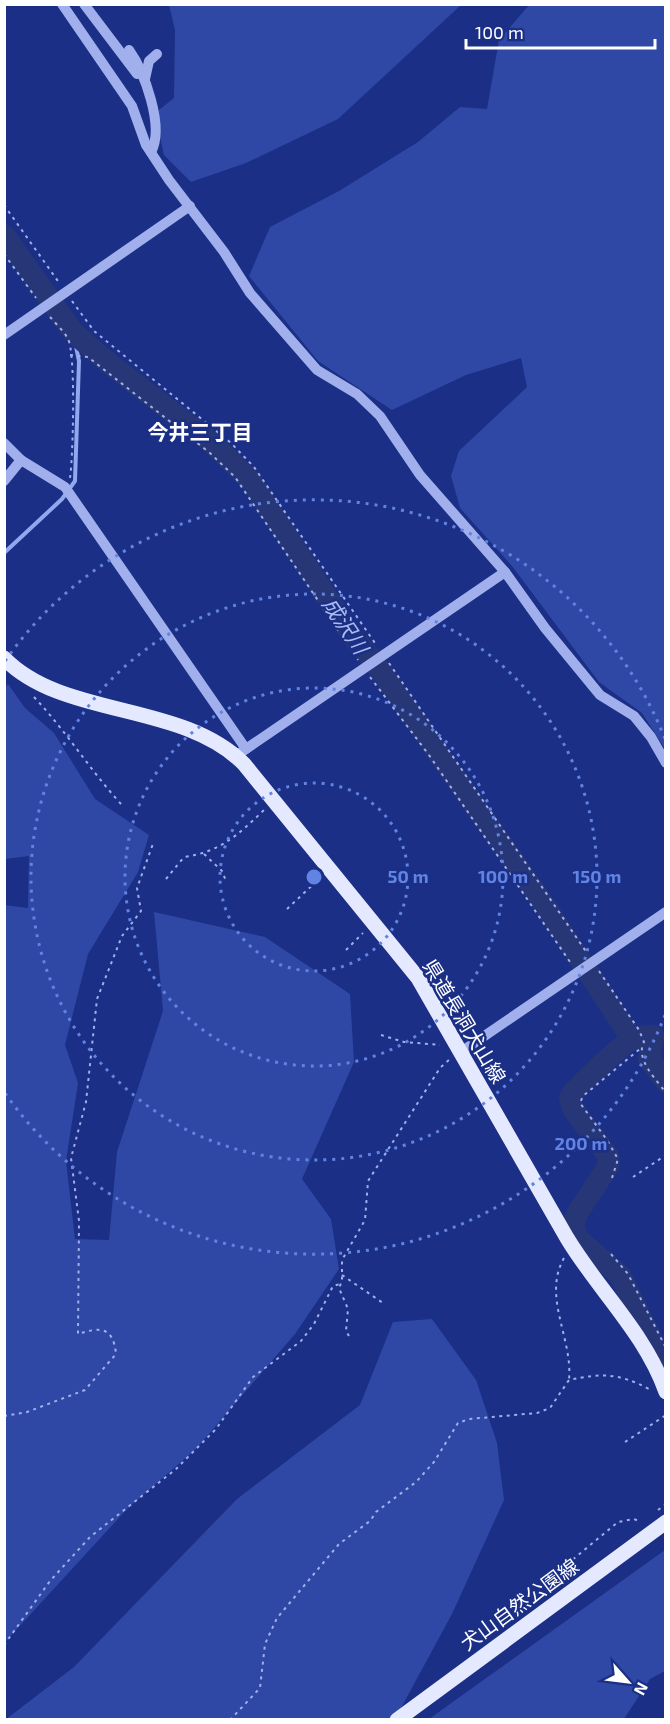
<svg xmlns="http://www.w3.org/2000/svg" width="670" height="1724" font-family="'Exo 2','Noto Sans JP',sans-serif">
	<style>
		.green { fill: #3048a5 }
		.lines { fill: none; stroke-linecap: round; stroke-linejoin: round }
		.stream { stroke: #93a7ee; stroke-width: 4 }
		.river { stroke: #273677; stroke-width: 22 }
		.path { stroke: #a1b0ec; stroke-width: 2; stroke-dasharray: 3 4.5; stroke-linecap: butt }
		.minor { stroke: #a1b0ec; stroke-width: 10 }
		.major { stroke: #e5e9ff; stroke-width: 15 }
		.ring { fill: none; stroke: #6183e4; stroke-width: 3; stroke-dasharray: 3 6 }
		.labels { text-anchor: middle; dominant-baseline: central; stroke-width: 5; stroke-linejoin: round; paint-order: stroke }
		.street-label { font-size: 20px; fill: #fff; stroke: #1a2f85 }
		.neighbourhood-label { font-size: 21px; font-weight: bold; fill: #fff; stroke: #1a2f85 }
		.water-label { font-size: 21px; font-style: italic; fill: #acbbf3; stroke: #1a2f85 }
		.centre { fill: #6183e4; stroke: #1a2f85; stroke-width: 3 }
		.ring-label { font-size: 18px; text-anchor: middle; font-weight: bold; fill: #6183e4; stroke: #1a2f85; stroke-width: 5; stroke-linejoin: round; paint-order: stroke }
	</style>
	<rect width="100%" height="100%" fill="#1a2f85"/>
	<!-- green -->
	<g class="green">
		<polygon points="169,5 461,5 338,119 246,163 191,182 164,155 155,113 174,98 175,30"/>
		<polygon points="529,5 665,5 665,749 642,713 599,682 512,566 460,508 451,476 459,451 527,387 521,358 466,375 392,410 318,361 249,276 270,227 339,191 418,142 460,107 487,109 499,40"/>
		<polygon points="8,684 25,708 54,733 95,799 149,835 138,872 88,954 65,1045 78,1083 66,1161 75,1239 109,1240 117,1152 163,1011 154,912 265,937 350,994 354,1062 302,1179 331,1219 339,1269 295,1334 196,1449 128,1508 5,1642 4,905 28,908 29,856 5,859 4,688"/>
		<polygon points="432,1319 476,1380 497,1443 504,1500 452,1614 395,1719 5,1720 74,1667 237,1499 360,1405 393,1322"/>
		<polygon points="665,1550 665,1671 650,1679 624,1719 429,1719"/>
	</g>
	<g class="lines">
		<!-- stream -->
		<g class="stream">
			<polyline points="4,553 62,499 75,481 79,361 73,332"/>
			<polyline points="653,1036 666,1037"/>
		</g>
		<!-- river -->
		<g class="river">
			<polyline points="4,235 73,332 106,361 212,443 251,481 350,633 378,667 545,906 632,1039 653,1036"/>
			<path d="M 646,1036 C 642,1037 635,1037 632,1039 C 624,1043 574,1089 570,1097 L 573,1109 L 608,1156 L 609,1165 L 578,1212 L 573,1224 L 577,1238 L 620,1275 L 666,1368"/>
			<polyline points="653,1036 649,1059 666,1082"/>
		</g>
		<!-- path -->
		<g class="path">
			<polyline points="4,205 60,284"/>
			<polyline points="4,254 36,298"/>
			<polyline points="72,301 94,331 231,443 254,467 377,646"/>
			<path d="M 50,317 C 56,324 64,331 68,339 C 76,354 73,458 70,478"/>
			<polyline points="70,355 88,357 210,453 235,477 358,660"/>
			<polyline points="389,663 587,953"/>
			<polyline points="370,677 429,755 570,962"/>
			<path d="M 34,697 C 66,731 90,770 121,804"/>
			<polyline points="204,854 222,871 226,881"/>
			<path d="M 166,879 L 184,857 C 220,852 238,835 264,810"/>
			<polyline points="287,909 320,878"/>
			<polyline points="346,950 363,933"/>
			<path d="M 599,971 L 639,1030 L 644,1042 C 635,1059 656,1079 666,1093"/>
			<polyline points="381,1035 404,1042 440,1045"/>
			<polyline points="633,1177 666,1155"/>
			<polyline points="612,1178 618,1159 607,1140 580,1103 583,1096 641,1048"/>
			<polyline points="611,1254 628,1274 666,1348"/>
			<path d="M 564,1258 C 542,1297 573,1338 569,1380"/>
			<polyline points="342,1275 383,1303"/>
			<polyline points="349,1336 346,1331 348,1309 339,1288 342,1281 342,1260 365,1220 368,1181 440,1068 449,1060"/>
			<path d="M 4,1416 L 27,1412 L 85,1390 L 116,1354 C 113,1326 100,1327 78,1334 L 79,1221 L 71,1158 L 86,1102 L 97,999 L 122,936 L 141,911 L 137,888 L 154,841"/>
			<polyline points="625,1442 666,1415"/>
			<polyline points="658,1510 666,1504"/>
			<polyline points="556,1584 571,1561 618,1522 634,1519 641,1522"/>
			<polyline points="4,1645 50,1581 90,1537 176,1469 216,1429 253,1377 301,1341 314,1324 333,1286 340,1284"/>
			<path d="M 230,1720 L 260,1688 L 265,1644 L 277,1618 L 339,1544 L 370,1521 L 376,1512 L 416,1482 L 434,1462 L 458,1423 L 469,1419 L 537,1413 L 550,1408 L 569,1380 C 601,1373 619,1373 649,1389"/>
		</g>
		<!-- minor -->
		<g class="minor">
			<polyline points="62,4 132,106 146,145 169,180 224,252 250,293 317,370 357,394 380,416 420,475 505,572 545,628 600,695 634,716 651,737 666,763"/>
			<polyline points="84,4 137,74"/>
			<path d="M 129,50 C 144,71 165,127 151,152"/>
			<polyline points="145,79 149,61 157,54"/>
			<polyline points="4,335 190,206"/>
			<polyline points="4,443 21,460 65,487 246,749"/>
			<polyline points="4,481 21,460"/>
			<polyline points="240,753 505,572"/>
			<polyline points="461,1052 666,912"/>
		</g>
		<!-- major -->
		<g class="major">
			<path d="M 4,658 C 63,719 182,701 244,764 L 418,978 L 567,1238 C 599,1291 645,1333 666,1392"/>
			<polyline points="397,1720 666,1522"/>
		</g>
	</g>
	<!-- distance rings -->
	<g class="ring">
		<circle cx="314" cy="877" r="94"/>
		<circle cx="314" cy="877" r="189"/>
		<circle cx="314" cy="877" r="283"/>
		<path d="M665 1015A377 377 0 0 1 5 1093M5 661A377 377 0 0 1 665 739"/>
	</g>
	<g class="labels">
		<!-- street labels -->
		<g class="street-label">
			<text transform="translate(465 1021) rotate(59)">県道長洞犬山線</text>
			<text transform="translate(519 1604) rotate(-36)">犬山自然公園線</text>
		</g>
		<!-- neighbourhood labels -->
		<g class="neighbourhood-label">
			<text x="200" y="431">今井三丁目</text>
		</g>
		<!-- water labels -->
		<g class="water-label">
			<text transform="translate(346 625) rotate(56)">成沢川</text>
		</g>
	</g>
	<circle cx="314" cy="877" r="9" class="centre"/>
	<g class="ring-label">
		<text x="408" y="883">50 m</text>
		<text x="503" y="883">100 m</text>
		<text x="597" y="883">150 m</text>
		<text x="581" y="1150">200 m</text>
	</g>
	<!-- border -->
	<rect width="670" height="1724" fill="none" stroke="#ffffff" stroke-width="12"/>
	<!-- north arrow -->
	<g transform="translate(628 1682) rotate(118)" stroke="#1a2f85" stroke-width="4.5" paint-order="stroke">
	<path d="M0-4.5L10 22L0 15L-10 22Z" fill="#ffffff"/>
	<text y="-9" font-size="16" font-weight="bold" text-anchor="middle" fill="#ffffff">N</text>
	</g>
	<!-- scale -->
	<path d="M466 39v9h189v-9" fill="none" stroke="#ffffff" stroke-width="3"/>
	<text x="475" y="39" font-size="18" fill="#ffffff" stroke="#1a2f85" stroke-width="4.5" paint-order="stroke">100 m</text>
</svg>
